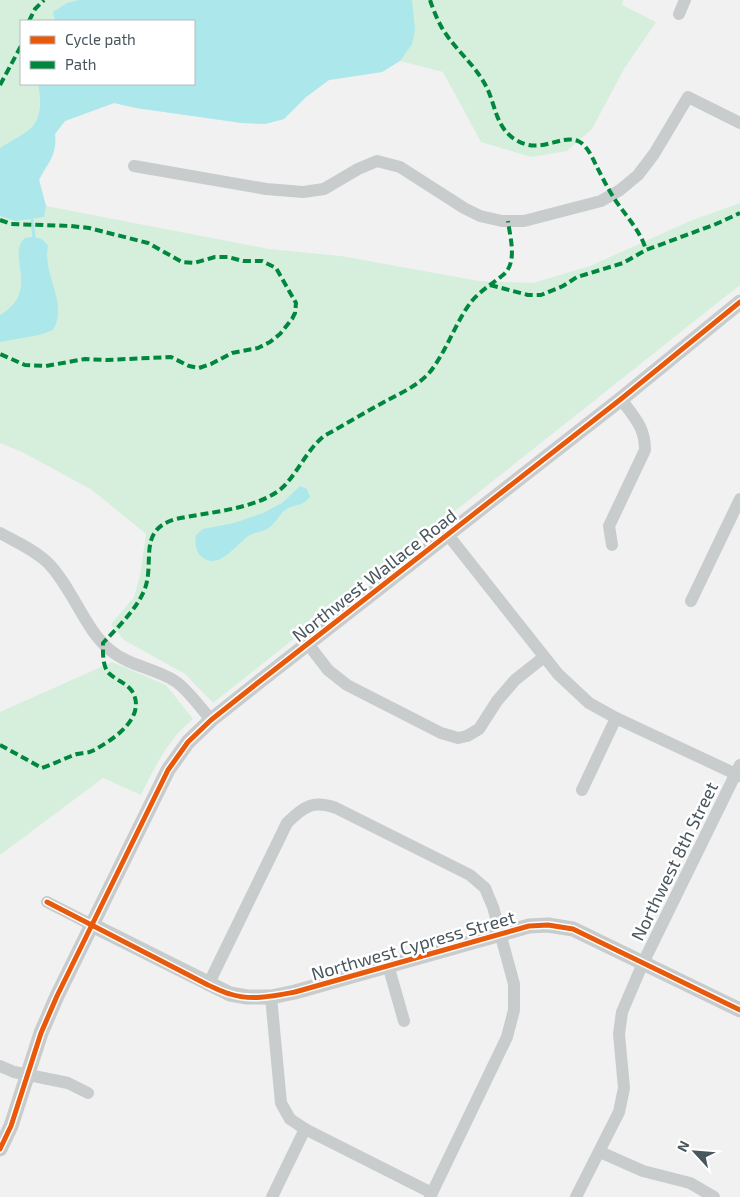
<svg xmlns="http://www.w3.org/2000/svg" width="740" height="1197" font-family="'Exo 2',sans-serif">
	<style>
		.green { fill: #d6efdc; fill-rule: evenodd }
		.water { fill: #ace7eb }
		.lines { fill: none; stroke-linecap: round; stroke-linejoin: round }
		.stream { stroke: #ace7eb; stroke-width: 3 }
		.minor { stroke: #c8cccd; stroke-width: 12 }
		.tertiary { stroke: #c8cccd; stroke-width: 15 }
		.quiet { stroke: #00873e; stroke-width: 4; stroke-dasharray: 8 4; stroke-linecap: butt }
		.cycleway-casing { stroke: #fff; stroke-width: 8 }
		.cycleway { stroke: #e8590c; stroke-width: 5 }
		.labels { text-anchor: middle; dominant-baseline: central; stroke-width: 5; stroke-linejoin: round; paint-order: stroke }
		.street-label { font-size: 18px; fill: #48565d; stroke: #fff }
	</style>
	<rect width="100%" height="100%" fill="#f1f1f1"/>
	<!-- green -->
	<g class="green">
		<path d="M 0,0 L 623,0 L 622,5 L 656,22 L 624,69 L 592,129 L 567,151 L 531,157 L 481,142 L 443,72 L 400,61 L 382,72 L 329,80 L 306,97 L 284,119 L 265,124 L 242,123 L 136,108 L 114,103 L 65,121 L 55,134 C 57,155 48,163 39,180 L 46,206 L 269,249 L 341,256 L 479,281 L 533,283 L 590,266 L 690,221 L 740,203 L 740,285 L 213,703 L 185,674 L 124,640 L 111,624 L 134,597 L 140,576 L 146,534 L 92,490 L 22,452 L 0,443 ZM 21,21 L 194,21 L 194,84 L 21,84 Z"/>
		<path d="M 112,662 L 166,685 L 193,719 C 169,738 154,768 141,795 L 103,778 L 0,855 L 0,712 Z"/>
	</g>
	<!-- water -->
	<g class="water">
		<path d="M 79,0 L 412,0 L 415,30 L 412,44 L 400,61 L 382,72 L 329,80 L 306,97 L 284,119 L 265,124 L 242,123 L 136,108 L 114,103 L 65,121 L 55,134 C 57,156 48,162 39,180 L 46,206 L 44,217 L 16,221 L 0,216 L 0,148 C 10,141 25,135 33,126 C 42,115 41,97 38,84 L 194,84 L 194,21 L 55,21 L 53,12 L 67,3 Z"/>
		<path d="M 34,237 L 42,239 L 48,246 C 42,276 69,302 53,330 L 39,335 L 0,342 L 0,315 C 40,292 8,257 23,240 C 25,237 30,237 34,237 Z"/>
		<path d="M 300,486 L 307,489 L 310,497 C 301,508 294,503 284,511 C 280,514 277,521 272,525 C 264,533 254,532 248,536 C 236,545 218,572 201,556 C 195,551 195,542 196,535 L 203,529 L 234,523 L 263,513 L 282,503 Z"/>
	</g>
	<g class="lines">
		<!-- stream -->
		<polyline class="stream" points="32,220 34,237"/>
		<!-- minor -->
		<g class="minor">
			<polyline points="679,14 685,0"/>
			<polyline points="134,166 266,189 303,192 324,189 358,169 377,161 400,167 464,208 480,216 502,221 524,221 601,201 620,190 638,175 654,154 688,97 740,123"/>
			<path d="M 0,533 C 16,542 35,550 48,563 C 72,587 85,630 110,650 C 129,666 154,668 175,681 C 186,688 202,709 211,720"/>
			<polyline points="448,535 558,674 589,703 616,718 740,776"/>
			<path d="M 612,545 L 609,526 L 645,450 C 645,427 634,417 621,399"/>
			<polyline points="691,601 740,499"/>
			<polyline points="308,644 328,670 347,685 441,733 458,738 467,736 479,729 497,701 515,680 544,657"/>
			<polyline points="582,790 616,718"/>
			<polyline points="47,902 92,925"/>
			<polyline points="388,965 404,1021"/>
			<path d="M 208,985 L 287,823 C 304,806 313,800 336,808 L 470,875 L 485,888 L 493,907 L 514,984 L 514,1010 L 507,1037 L 430,1197"/>
			<polyline points="271,997 281,1103 290,1119 305,1129 432,1193"/>
			<polyline points="0,1066 14,1072 68,1083 88,1093"/>
			<polyline points="600,1152 643,1171 690,1183 714,1197"/>
			<polyline points="272,1197 305,1129"/>
			<polyline points="576,1197 619,1112 624,1088 619,1034 622,1012 643,963 740,765"/>
		</g>
		<!-- tertiary -->
		<g class="tertiary">
			<polyline points="92,925 230,994 247,997 271,997 295,992 529,926 548,925 573,929 740,1010"/>
			<polyline points="0,1149 11,1126 41,1033 57,996 168,770 188,742 211,720 255,685 621,399 740,302"/>
		</g>
		<!-- quiet -->
		<g class="quiet">
			<path d="M 430,0 C 433,9 437,19 442,28 C 455,50 475,64 487,88 C 496,107 496,128 516,140 C 541,155 559,134 578,141 C 587,145 592,157 596,165 C 601,175 606,185 612,195 C 623,213 640,229 646,250"/>
			<polyline points="29,21 35,9 44,0"/>
			<polyline points="0,85 21,46"/>
			<polyline points="0,220 11,224 71,226 89,228 148,243 182,262 194,263 215,257 228,257 243,261 262,261 276,268 296,303 295,313 292,319 280,334 270,342 258,348 232,353 211,364 199,368 189,366 171,357 106,360 85,359 46,366 25,365 0,354"/>
			<polyline points="490,285 528,295 541,295 563,286 577,277 623,263 646,250 716,224 740,213"/>
			<path d="M 0,745 L 42,768 C 54,764 65,758 77,754 C 82,753 88,753 92,751 C 112,741 148,717 132,691 C 126,683 118,681 111,675 C 102,669 103,653 103,643 C 118,627 135,611 144,591 C 156,563 136,530 176,519 C 208,512 264,509 286,484 C 300,468 308,449 324,436 C 344,425 364,413 384,402 C 401,393 422,384 433,368 C 448,347 456,322 471,302 C 480,291 492,284 503,275 C 518,263 510,237 508,221"/>
		</g>
		<defs>
			<g id="cycleway">
				<path d="M 47,902 L 208,985 C 215,988 222,992 230,994 C 251,1001 274,996 295,992 L 529,926 L 548,925 L 573,929 L 740,1010"/>
				<polyline points="0,1149 11,1126 41,1033 57,996 168,770 188,742 211,720 255,685 621,399 740,302"/>
			</g>
		</defs>
		<!-- cycleway casing -->
		<use href="#cycleway" class="cycleway-casing"/>
		<!-- cycleway -->
		<use href="#cycleway" class="cycleway"/>
	</g>
	<g class="labels">
		<!-- street labels -->
		<g class="street-label">
			<text transform="translate(374 575) rotate(-38)">Northwest Wallace Road</text>
			<text transform="translate(674 861) rotate(-64)">Northwest 8th Street</text>
			<text transform="translate(413 945) rotate(-16)">Northwest Cypress Street</text>
		</g>
	</g>
	<!-- legend -->
	<rect x="20" y="20" width="175" height="65" fill="#ffffff" stroke="#b6bbbe"/>
	<rect x="30" y="36" width="25" height="8" fill="#e8590c" stroke="#b6bbbe"/>
	<text x="65" y="45" font-size="15" fill="#48565d">Cycle path</text>
	<rect x="30" y="61" width="25" height="8" fill="#00873e" stroke="#b6bbbe"/>
	<text x="65" y="70" font-size="15" fill="#48565d">Path</text>
	<!-- north arrow -->
	<g transform="translate(695 1152) rotate(296)" stroke="#ffffff" stroke-width="4" paint-order="stroke">
	<path d="M0-4L9 19L0 12L-9 19Z" fill="#48565d"/>
	<text y="-8" font-size="14" font-weight="bold" text-anchor="middle" fill="#48565d">N</text>
	</g>
</svg>
